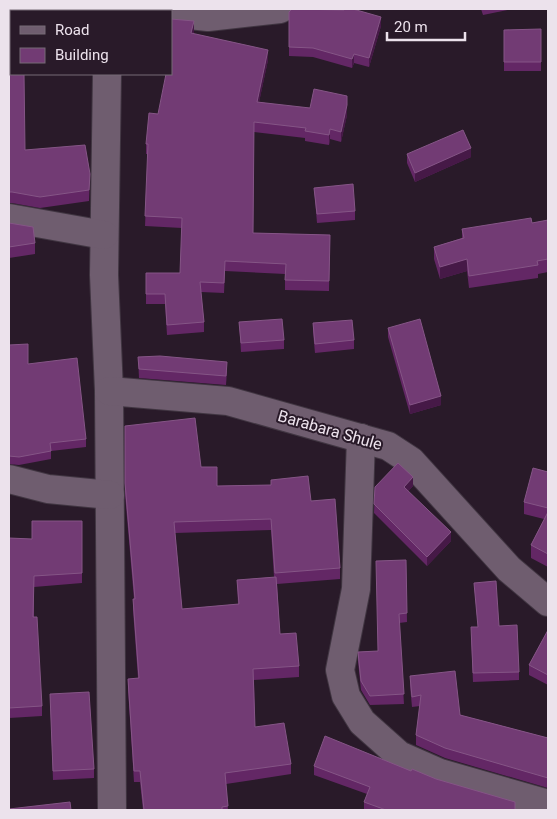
<svg xmlns="http://www.w3.org/2000/svg" width="557" height="819" font-family="Roboto,sans-serif">
	<style>
		.lines { fill: none; stroke-linecap: round; stroke-linejoin: round }
		.minor-casing { stroke: #413642; stroke-width: 30 }
		.minor { stroke: #6f5d6f; stroke-width: 28 }
		.wall { fill: #632765; fill-rule: evenodd }
		.shaded-wall { fill: #461947 }
		.building { fill: #723b74; stroke: #855586 }
		.labels { text-anchor: middle; dominant-baseline: central; stroke-width: 4; stroke-linejoin: round; paint-order: stroke }
		.street-label { font-size: 16px; fill: #ece2ec; stroke: #291a29 }
	</style>
	<rect width="100%" height="100%" fill="#291a29"/>
	<g class="lines">
		<defs>
			<g id="minor">
				<polyline points="134,9 157,11"/>
				<polyline points="108,11 108,9"/>
				<polyline points="171,13 208,17 280,9"/>
				<polyline points="107,74 104,275 109,391 112,810"/>
				<polyline points="9,218 104,235"/>
				<polyline points="109,391 228,401 388,446 411,461 509,569 548,602"/>
				<polyline points="361,438 356,589 340,670 346,696 362,722 399,755 440,773 548,804"/>
				<polyline points="9,479 48,489 110,495"/>
			</g>
		</defs>
		<!-- minor casing -->
		<use href="#minor" class="minor-casing"/>
		<!-- minor -->
		<use href="#minor" class="minor"/>
	</g>
	<!-- wall -->
	<g class="wall">
		<polygon points="481,9 512,9 483,15"/>
		<polygon points="289,12 381,26 369,67 354,63 352,68 313,57 289,56"/>
		<polygon points="541,29 541,71 504,71 504,30"/>
		<polygon points="194,31 194,34 268,60 259,102 347,115 341,142 330,139 329,145 305,141 305,138 254,132 253,233 330,235 329,291 285,290 285,274 225,271 224,293 201,292 204,322 204,332 167,335 165,304 146,304 146,273 180,273 182,228 145,226 148,154 146,154 146,144 158,114"/>
		<polygon points="9,58 25,150 90,174 89,201 40,208 12,203 9,203"/>
		<polygon points="407,154 471,157 415,182 407,163"/>
		<polygon points="314,188 355,211 355,220 317,223"/>
		<polygon points="548,220 548,272 538,274 538,278 469,288 467,271 440,279 434,259 434,247 462,238 462,229 532,223"/>
		<polygon points="9,223 35,243 35,254 9,258"/>
		<polygon points="239,322 284,340 284,349 241,352"/>
		<polygon points="313,323 354,340 354,349 315,353 313,332"/>
		<polygon points="388,328 441,405 410,414 388,337"/>
		<polygon points="9,345 28,364 86,439 86,447 51,451 51,459 19,465 9,464"/>
		<polygon points="138,357 227,371 226,385 139,378"/>
		<path d="M 125,426 L 201,467 L 217,486 L 271,485 L 271,480 L 311,501 L 340,568 L 340,579 L 277,584 L 280,634 L 299,666 L 299,677 L 254,680 L 255,727 L 291,764 L 291,774 L 226,784 L 228,810 L 143,810 L 140,782 L 134,782 L 128,689 L 128,679 L 138,678 L 133,610 L 133,599 L 134,599 L 125,494 ZM 271,530 L 274,577 L 237,580 L 238,604 L 182,609 L 175,533 Z"/>
		<polygon points="548,472 548,567 531,558 531,545 544,519 524,514 524,502"/>
		<polygon points="413,486 408,491 451,541 427,566 374,513 375,487"/>
		<polygon points="82,521 82,583 34,587 34,617 42,706 42,716 9,718 9,538 32,539"/>
		<polygon points="406,560 407,622 399,623 404,704 370,705 361,690 358,661 358,652 378,651"/>
		<polygon points="474,583 499,626 519,672 519,680 473,682 471,635 478,627"/>
		<polygon points="548,630 548,685 529,675 529,665"/>
		<polygon points="410,676 460,715 548,738 548,788 445,758 416,745 416,735 420,706 412,707 410,686"/>
		<polygon points="50,694 94,769 94,778 53,780"/>
		<polygon points="314,766 411,771 436,779 515,810 364,810 364,802 367,794 314,775"/>
	</g>
	<!-- shaded-wall -->
	<g class="shaded-wall">
		<polygon points="381,17 381,26 369,67 369,58"/>
		<polygon points="194,21 194,31 191,43 191,33"/>
		<polygon points="268,50 268,60 257,112 257,102"/>
		<polygon points="354,54 354,63 352,68 352,59"/>
		<polygon points="347,105 347,115 341,142 341,132"/>
		<polygon points="330,129 330,139 329,145 329,135"/>
		<polygon points="471,148 471,157 415,182 415,173"/>
		<polygon points="467,259 467,271 440,279 440,267"/>
		<polygon points="441,396 441,405 410,414 410,405"/>
		<polygon points="413,477 413,486 404,496 404,487"/>
		<polygon points="451,532 451,541 427,566 427,557"/>
	</g>
	<!-- building -->
	<g class="building">
		<polygon points="292,9 344,10 344,9 353,9 381,17 369,58 354,54 352,59 313,48 289,47 289,12"/>
		<polygon points="171,19 194,21 191,33 268,50 257,102 310,108 314,89 347,96 347,105 341,132 330,129 329,135 305,131 306,128 254,122 253,233 330,235 329,281 285,280 286,264 225,261 224,283 200,282 204,322 167,325 165,294 146,294 146,273 180,273 182,218 145,216 148,144 146,144 149,113 158,114 166,74 171,74"/>
		<polygon points="541,29 541,62 504,62 504,30"/>
		<polygon points="9,58 11,58 11,74 24,74 25,150 85,145 90,174 89,190 40,197 12,192 9,192"/>
		<polygon points="463,130 471,148 415,173 407,154"/>
		<polygon points="353,184 355,211 317,214 314,188"/>
		<polygon points="531,218 532,223 548,220 548,259 537,261 538,265 469,276 467,259 440,267 434,247 464,238 462,229"/>
		<polygon points="9,223 33,227 35,243 9,247"/>
		<polygon points="282,319 284,340 241,343 239,322"/>
		<polygon points="420,319 441,396 410,405 388,328"/>
		<polygon points="352,320 354,340 315,344 313,323"/>
		<polygon points="28,344 28,364 77,358 86,439 50,443 51,451 19,457 9,456 9,345"/>
		<polygon points="160,356 227,362 226,376 139,369 138,357"/>
		<polygon points="195,418 201,467 217,467 217,486 271,485 271,480 308,476 311,501 335,499 340,568 275,573 271,519 174,522 182,609 239,604 237,580 276,577 280,634 296,633 299,666 253,669 255,727 284,723 291,764 225,773 228,806 222,807 222,810 144,810 140,771 134,771 128,679 139,678 133,599 135,599 125,483 125,426"/>
		<polygon points="398,463 413,477 404,487 451,532 427,557 374,504 375,487"/>
		<polygon points="533,468 548,472 548,508 524,502"/>
		<polygon points="548,512 548,554 531,545"/>
		<polygon points="32,521 82,521 82,573 34,576 33,617 37,617 42,706 9,708 9,538 32,539"/>
		<polygon points="406,560 407,613 399,614 404,694 370,696 361,681 358,652 378,651 376,561"/>
		<polygon points="496,581 499,626 517,625 519,672 473,673 471,627 478,627 474,583"/>
		<polygon points="548,630 548,675 529,665"/>
		<polygon points="455,671 460,715 548,738 548,778 445,748 416,735 421,695 412,697 410,676"/>
		<polygon points="89,692 94,769 53,771 50,694"/>
		<polygon points="325,736 411,771 412,769 436,779 515,802 515,810 386,810 364,802 370,787 314,766"/>
		<polygon points="70,802 71,810 9,810 9,809"/>
	</g>
	<g class="labels">
		<!-- street labels -->
		<g class="street-label">
			<text transform="translate(330 430) rotate(16)">Barabara Shule</text>
		</g>
	</g>
	<!-- border -->
	<rect width="557" height="819" fill="none" stroke="#ece2ec" stroke-width="20"/>
	<!-- legend -->
	<rect x="10" y="10" width="162" height="65" fill="#291a29" stroke="#776a77"/>
	<rect x="20" y="26" width="25" height="8" fill="#6f5d6f" stroke="#776a77"/>
	<text x="55" y="35" font-size="15" fill="#ece2ec">Road</text>
	<rect x="20" y="48" width="25" height="15" fill="#723b74" stroke="#776a77"/>
	<text x="55" y="60" font-size="15" fill="#ece2ec">Building</text>
	<!-- scale -->
	<path d="M387 32v8h78v-8" fill="none" stroke="#ece2ec" stroke-width="2.5"/>
	<text x="394" y="32" font-size="15" fill="#ece2ec" stroke="#291a29" stroke-width="4" paint-order="stroke">20 m</text>
</svg>
